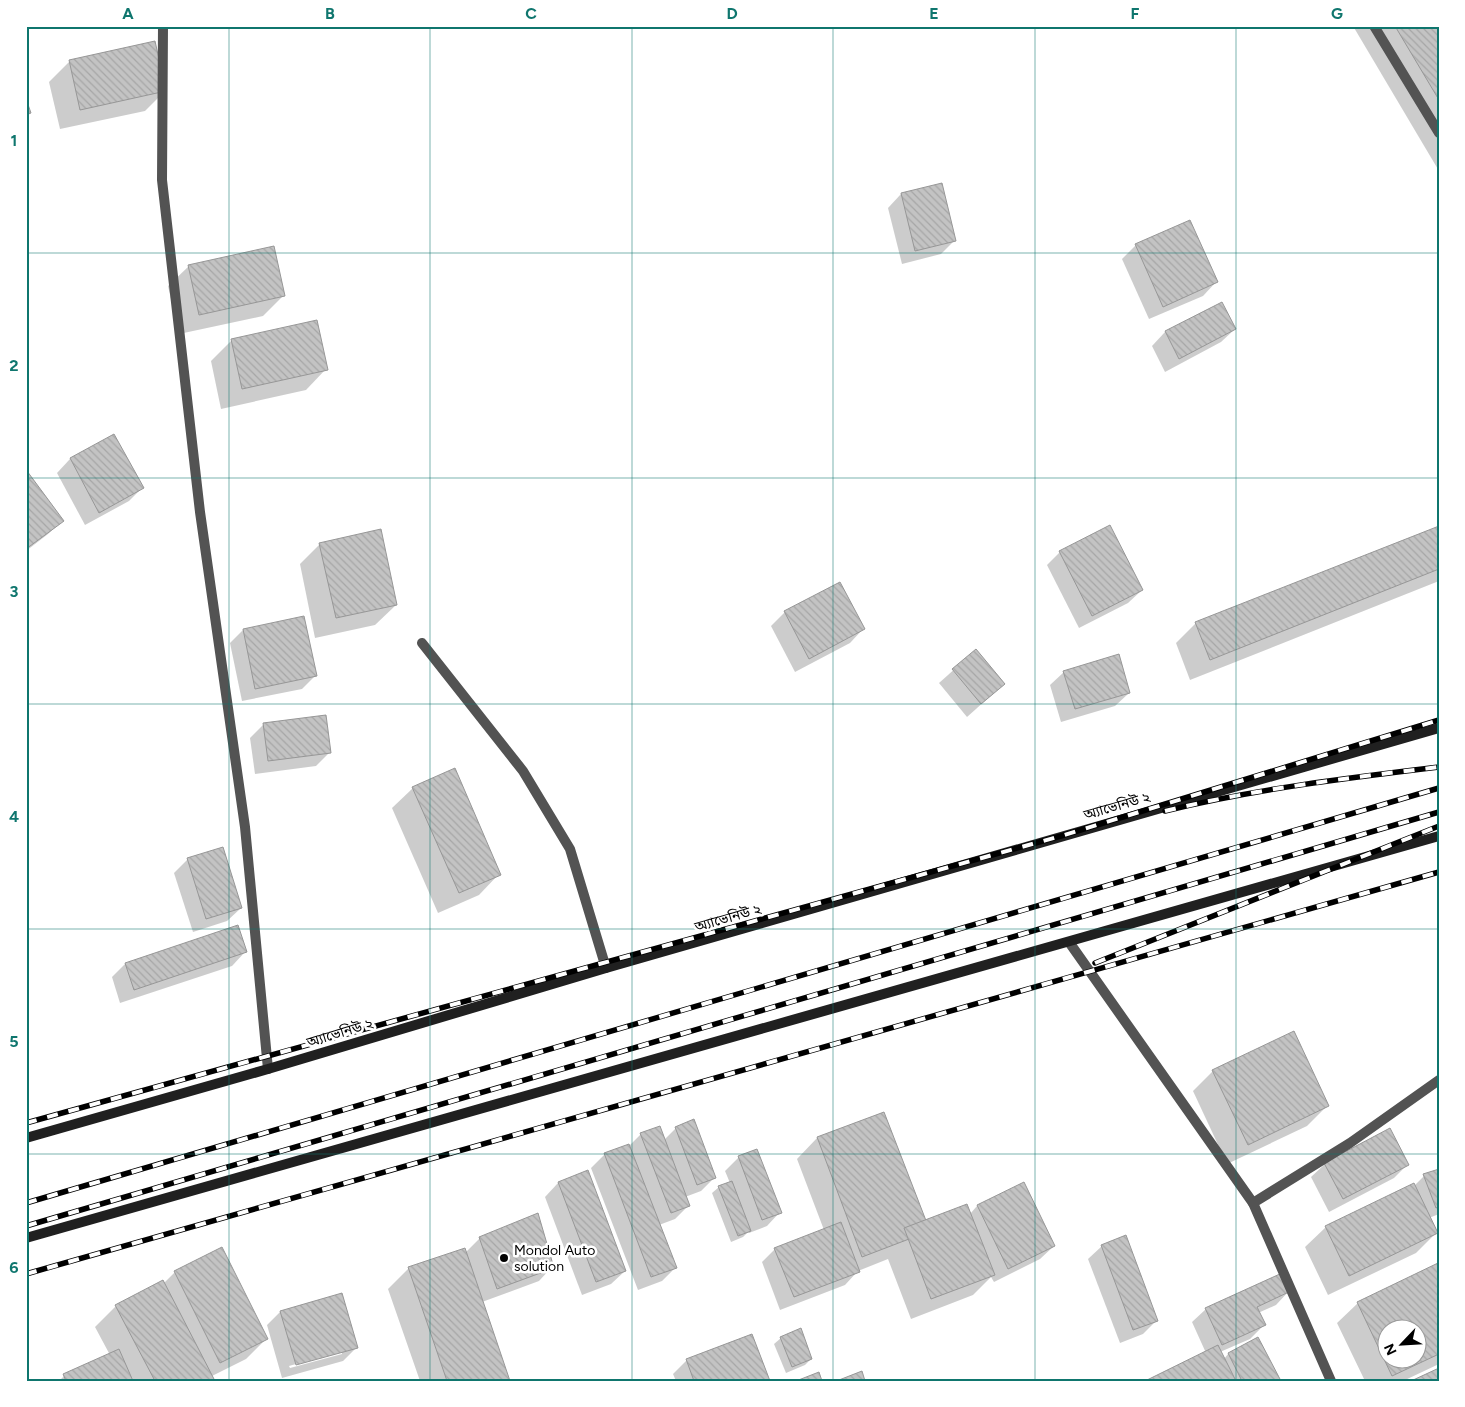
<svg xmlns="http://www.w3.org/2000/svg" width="1465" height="1407" font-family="Figtree,'Noto Sans Bengali',sans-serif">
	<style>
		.shadow { fill: #0003; fill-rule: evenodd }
		.building { fill: url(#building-back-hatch); stroke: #979797; fill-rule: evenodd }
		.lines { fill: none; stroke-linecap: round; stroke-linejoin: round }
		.service { stroke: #535353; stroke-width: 10 }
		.minor { stroke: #535353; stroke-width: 10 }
		.secondary { stroke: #202020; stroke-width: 10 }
		.rail-casing { stroke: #000; stroke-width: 5.5 }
		.rail { stroke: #fff; stroke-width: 4; stroke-dasharray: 11; stroke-linecap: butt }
		.grid { fill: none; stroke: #0f766e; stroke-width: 1; stroke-opacity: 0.55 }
		.poi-dot { fill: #000; stroke: #fff; stroke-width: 2 }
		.labels { text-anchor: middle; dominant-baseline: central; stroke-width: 5; stroke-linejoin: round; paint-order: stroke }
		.street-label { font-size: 14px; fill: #000; stroke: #fff }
		.poi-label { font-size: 14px; fill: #000; stroke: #fff; text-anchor: start }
		.neatline { fill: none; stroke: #0f766e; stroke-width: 2 }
		.grid-label { font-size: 16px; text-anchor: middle; font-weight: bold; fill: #0f766e }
	</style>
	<defs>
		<pattern id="building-back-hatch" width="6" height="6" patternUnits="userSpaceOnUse" patternTransform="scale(1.25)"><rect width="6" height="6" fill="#c3c3c3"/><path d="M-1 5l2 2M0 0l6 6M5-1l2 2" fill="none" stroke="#a6a6a6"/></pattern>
	</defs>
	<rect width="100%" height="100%" fill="#fff"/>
	<!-- shadow -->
	<g class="shadow">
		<polygon points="1353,26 1439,26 1439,171"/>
		<polygon points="69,62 165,91 145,111 60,129 49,82"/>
		<polygon points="941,184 955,240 941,254 902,264 888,208 901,194"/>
		<polygon points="1136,245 1216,282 1203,296 1149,319 1122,259"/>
		<polygon points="189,266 284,295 263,316 179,334 168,286"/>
		<polygon points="1222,304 1235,329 1221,342 1165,372 1152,346 1165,332"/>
		<polygon points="231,341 326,369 306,390 221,409 211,361"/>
		<polygon points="114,436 142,488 129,501 85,525 57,473 70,459"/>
		<polygon points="26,474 62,521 48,534 26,551"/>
		<polygon points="1439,527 1439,581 1190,680 1176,643 1196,623"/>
		<polygon points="320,544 396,605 375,625 315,638 300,564"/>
		<polygon points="1060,552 1142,590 1128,603 1079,628 1047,565"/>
		<polygon points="839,583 863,629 850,643 795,672 771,626 785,612"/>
		<polygon points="303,618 315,676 302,689 242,701 230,643 243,630"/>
		<polygon points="976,650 1004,684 967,717 939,683"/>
		<polygon points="1064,672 1129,693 1115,706 1061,722 1050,685"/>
		<polygon points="264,724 330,752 316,766 255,774 250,738"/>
		<polygon points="413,788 499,874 479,895 438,913 392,808"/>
		<polygon points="188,859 241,908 227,921 193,932 174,873"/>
		<polygon points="245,952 232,966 120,1003 112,977 125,964"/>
		<polygon points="1213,1071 1327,1106 1307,1126 1227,1164 1193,1091"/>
		<polygon points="883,1113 925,1221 970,1214 977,1206 1023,1183 1054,1246 1040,1259 994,1282 991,1277 973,1295 911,1319 888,1259 858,1271 845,1285 780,1310 762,1262 775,1249 824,1230 797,1159 817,1138"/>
		<polygon points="676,1128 715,1177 701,1191 685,1197 689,1205 675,1219 659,1225 675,1268 662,1281 638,1290 591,1168 605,1154 629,1146 641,1134 664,1140"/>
		<polygon points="739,1157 780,1212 767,1226 749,1233 748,1232 743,1237 731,1242 712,1193 719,1187 730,1183 725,1171"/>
		<polygon points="1325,1164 1407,1165 1394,1178 1329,1212 1311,1177"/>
		<polygon points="1439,1170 1439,1214 1429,1218 1436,1233 1416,1253 1328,1295 1305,1247 1326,1227 1414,1186 1424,1176"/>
		<polygon points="587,1172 625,1271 611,1284 582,1295 545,1197 558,1183"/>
		<polygon points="480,1238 552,1267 539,1281 482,1302 509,1381 420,1381 388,1289 409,1268 465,1253"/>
		<polygon points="1102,1246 1157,1320 1143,1334 1120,1343 1088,1259"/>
		<path d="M 1438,1264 L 1439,1364 L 1403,1381 L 1365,1381 L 1337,1323 L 1358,1303 ZM 1388,1330 L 1418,1330 L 1418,1360 L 1388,1360 Z"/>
		<polygon points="175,1272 266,1339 246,1359 212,1376 214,1381 59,1381 64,1376 110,1355 95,1327 116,1306 163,1284"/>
		<polygon points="1289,1291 1276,1305 1258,1313 1264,1325 1250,1339 1220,1352 1224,1359 1228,1354 1258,1339 1279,1381 1148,1381 1206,1353 1192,1322 1206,1309"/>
		<path d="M 280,1312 L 357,1347 L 343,1361 L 282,1378 L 267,1325 ZM 342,1351 L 342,1354 L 290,1368 L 289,1366 Z"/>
		<polygon points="781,1338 811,1359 805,1365 786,1373 774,1344"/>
		<polygon points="687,1360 769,1381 676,1381 673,1374"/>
	</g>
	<!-- building -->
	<g class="building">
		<polygon points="1395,26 1439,26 1439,100"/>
		<polygon points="155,41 166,91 80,110 69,60"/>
		<polygon points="26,99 31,113 26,115"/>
		<polygon points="942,183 956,241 915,251 901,193"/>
		<polygon points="1190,220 1218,282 1163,307 1135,244"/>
		<polygon points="274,246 285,296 199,315 188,265"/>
		<polygon points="1222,302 1236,329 1179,359 1165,331"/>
		<polygon points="317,320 328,370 242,389 231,339"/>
		<polygon points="114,434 144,488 99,513 70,458"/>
		<polygon points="27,471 64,521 26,549 26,472"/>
		<polygon points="1110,525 1143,590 1092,616 1059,551"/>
		<polygon points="1439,526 1439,569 1210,660 1195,622"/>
		<polygon points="381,529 397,605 336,618 319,543"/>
		<polygon points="840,582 865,629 809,659 784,611"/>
		<polygon points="304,616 317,676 255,689 243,629"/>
		<polygon points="976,649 1005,684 981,704 952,669"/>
		<polygon points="1119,654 1130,693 1075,709 1063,671"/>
		<polygon points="326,715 331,753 268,761 263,723"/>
		<polygon points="455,768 501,875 459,893 412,787"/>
		<polygon points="223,847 242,908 206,919 187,858"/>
		<polygon points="238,925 247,952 134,990 125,963"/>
		<polygon points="1294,1031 1329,1106 1248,1145 1212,1070"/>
		<polygon points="884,1112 930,1231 862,1257 817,1137"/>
		<polygon points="694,1119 716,1178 697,1185 675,1127"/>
		<polygon points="660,1126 690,1206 671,1213 640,1133"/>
		<polygon points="1390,1128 1409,1165 1343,1199 1324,1163"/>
		<polygon points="629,1144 677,1268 651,1277 604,1153"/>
		<polygon points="757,1149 782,1213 762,1220 738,1156"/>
		<polygon points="1439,1169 1439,1207 1436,1208 1423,1174"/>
		<polygon points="588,1170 626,1271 596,1282 558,1182"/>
		<polygon points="732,1181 751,1231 738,1236 718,1186"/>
		<polygon points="1024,1182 1055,1246 1008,1269 977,1205"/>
		<polygon points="1414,1183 1438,1233 1349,1276 1325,1226"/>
		<polygon points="967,1204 995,1275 931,1299 904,1228"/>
		<polygon points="538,1213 554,1268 497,1289 479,1237"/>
		<polygon points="841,1222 860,1272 794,1297 774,1248"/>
		<polygon points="1126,1235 1158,1321 1133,1330 1101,1245"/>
		<polygon points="222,1247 268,1339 220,1363 174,1271"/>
		<polygon points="465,1248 510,1381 447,1381 408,1267"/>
		<path d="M 1438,1263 L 1439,1354 L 1392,1376 L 1357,1302 ZM 1388,1330 L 1418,1330 L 1418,1360 L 1388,1360 Z"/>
		<polygon points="1282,1273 1291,1291 1257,1307 1266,1325 1222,1345 1205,1308"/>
		<polygon points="163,1280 215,1381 155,1381 115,1305"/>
		<polygon points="342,1293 358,1348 296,1365 280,1311"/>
		<polygon points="801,1328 812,1359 792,1367 780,1337"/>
		<polygon points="752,1334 770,1381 694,1381 686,1359"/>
		<polygon points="1258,1337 1281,1381 1242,1381 1228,1353"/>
		<polygon points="1218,1345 1236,1381 1145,1381"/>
		<polygon points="119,1349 133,1381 66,1381 63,1374"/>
		<polygon points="1439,1368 1439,1381 1411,1381"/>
		<polygon points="862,1371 865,1381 839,1381 839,1380"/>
		<polygon points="819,1372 822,1381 796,1381"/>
	</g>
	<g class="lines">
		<!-- service -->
		<polyline class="service" points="1374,26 1439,133"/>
		<!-- minor -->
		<g class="minor">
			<polyline points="163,26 162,180 200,512 245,827 268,1069"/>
			<polyline points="422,643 523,771 570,849 606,968"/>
			<polyline points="1069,942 1253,1203"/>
			<polyline points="1331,1381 1253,1203 1350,1143 1439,1080"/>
		</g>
		<!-- secondary -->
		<g class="secondary">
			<polyline points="26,1138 268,1069 606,968 1439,728"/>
			<polyline points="26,1238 1439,836"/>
		</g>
		<defs>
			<g id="rail">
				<path d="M 1165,811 C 1255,789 1347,778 1439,767"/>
				<polyline points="1095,963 1439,826"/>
				<polyline points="26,1123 1061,836 1439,720"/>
				<polyline points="26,1203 1439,788"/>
				<polyline points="26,1226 1439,812"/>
				<polyline points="26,1274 1439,872"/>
			</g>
		</defs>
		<!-- rail casing -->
		<use href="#rail" class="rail-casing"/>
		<!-- rail -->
		<use href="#rail" class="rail"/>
	</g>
	<!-- grid -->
	<path class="grid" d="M 229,26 L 229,1381M 430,26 L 430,1381M 632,26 L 632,1381M 833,26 L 833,1381M 1035,26 L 1035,1381M 1236,26 L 1236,1381M 26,253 L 1439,253M 26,478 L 1439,478M 26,704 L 1439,704M 26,929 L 1439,929M 26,1154 L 1439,1154"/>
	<!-- markers -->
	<circle class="poi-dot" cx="504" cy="1258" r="5"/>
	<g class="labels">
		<!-- street labels -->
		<g class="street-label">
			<text transform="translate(1117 806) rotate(-16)">অ্যাভেনিউ ২</text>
			<text transform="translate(728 918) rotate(-16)">অ্যাভেনিউ ২</text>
			<text transform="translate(340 1033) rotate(-17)">অ্যাভেনিউ ২</text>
		</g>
		<!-- poi labels -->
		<g class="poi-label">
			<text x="514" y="1250">Mondol Auto<tspan x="514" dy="16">solution</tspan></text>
		</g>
	</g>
	<!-- border -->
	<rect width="1465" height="1407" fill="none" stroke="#ffffff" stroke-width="55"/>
	<!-- north arrow -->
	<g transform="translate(1402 1344) rotate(245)"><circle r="24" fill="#ffffff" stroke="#999999"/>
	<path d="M0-4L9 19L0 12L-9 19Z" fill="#000000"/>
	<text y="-8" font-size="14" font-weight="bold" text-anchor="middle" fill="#000000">N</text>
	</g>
	<rect x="28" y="28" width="1410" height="1352" class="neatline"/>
	<g class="grid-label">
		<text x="128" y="19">A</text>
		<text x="330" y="19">B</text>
		<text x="531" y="19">C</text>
		<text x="732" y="19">D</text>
		<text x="934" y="19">E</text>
		<text x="1135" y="19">F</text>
		<text x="1337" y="19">G</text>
		<text x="14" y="146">1</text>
		<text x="14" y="371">2</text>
		<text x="14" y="597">3</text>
		<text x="14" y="822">4</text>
		<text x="14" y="1047">5</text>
		<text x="14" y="1273">6</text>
	</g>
</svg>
